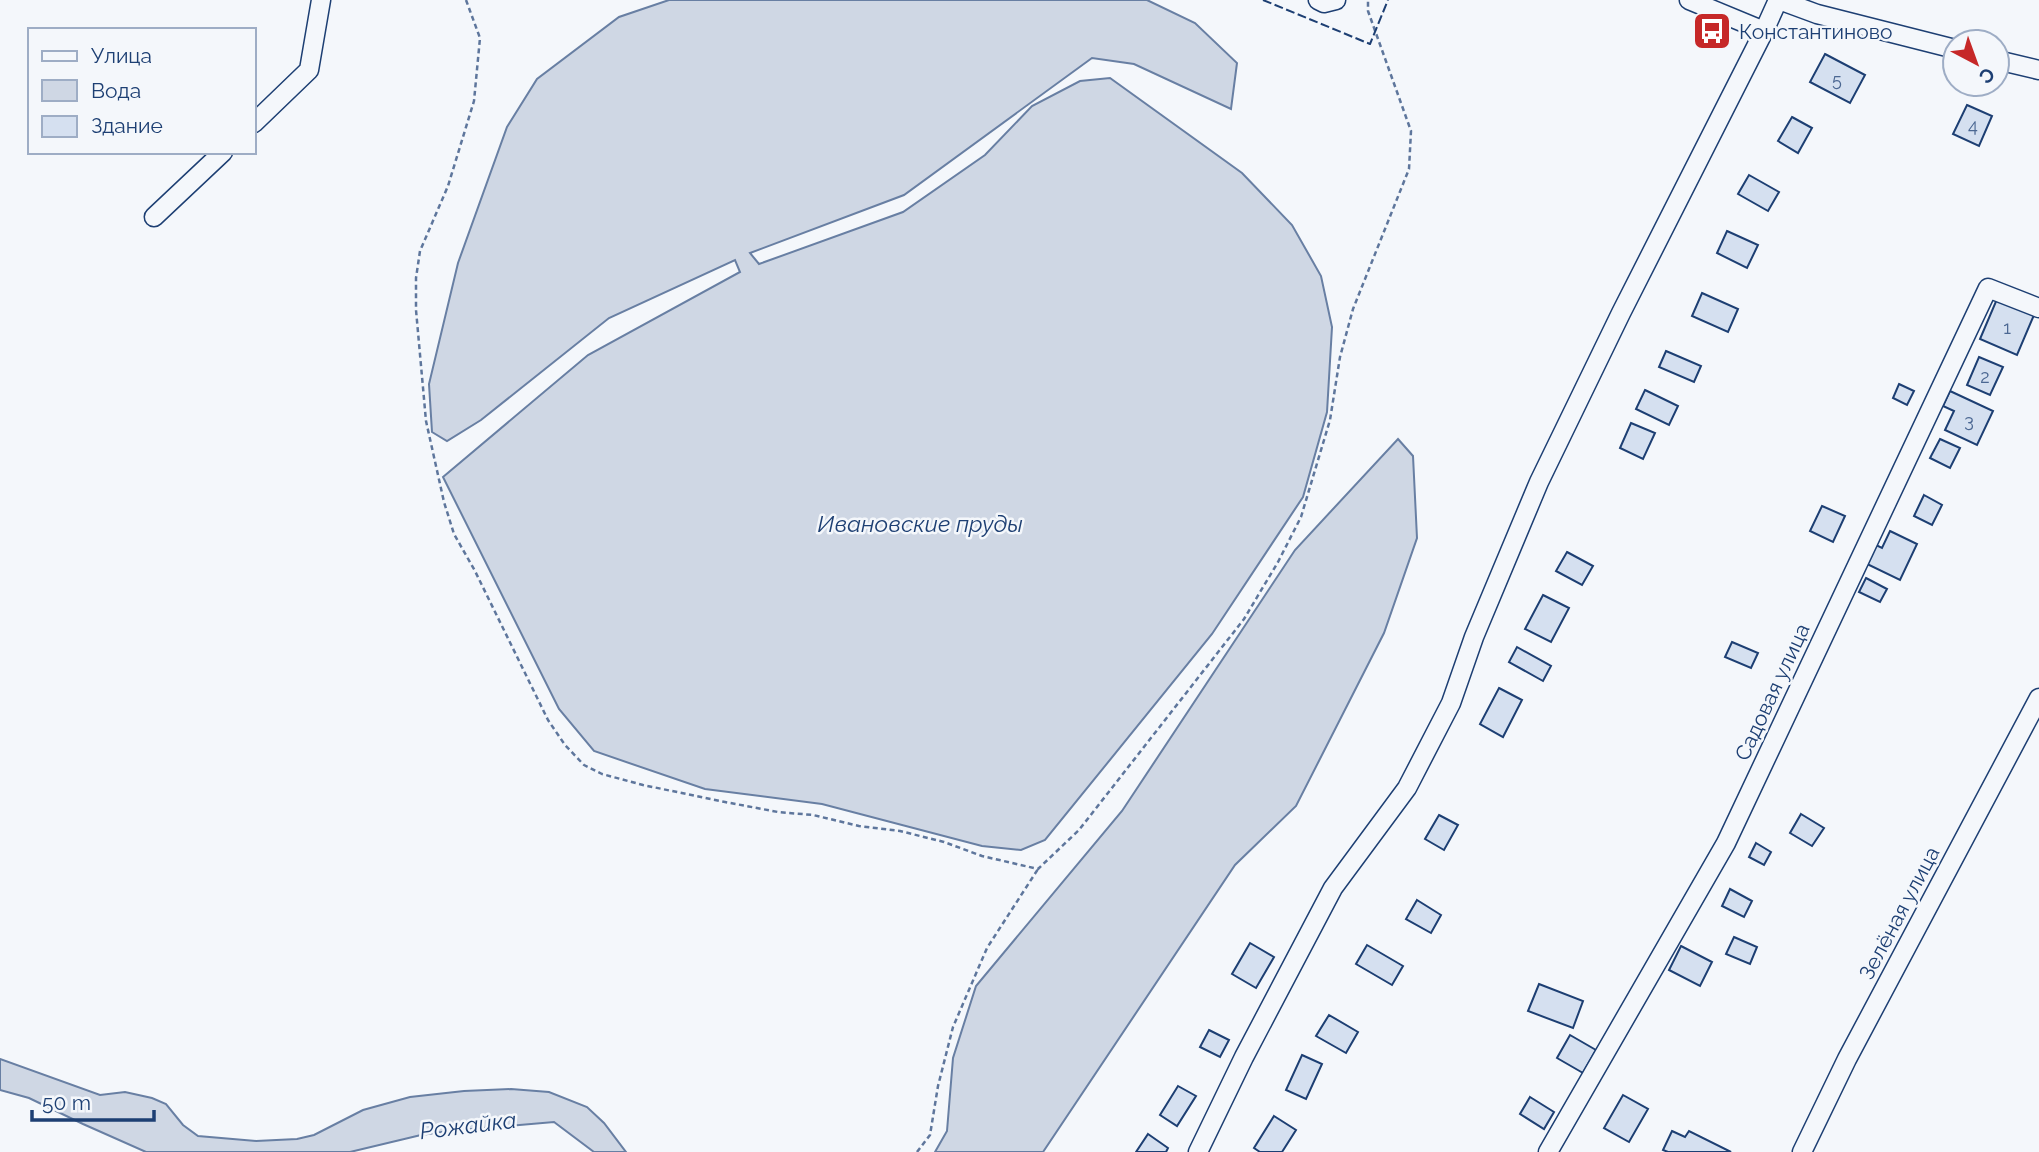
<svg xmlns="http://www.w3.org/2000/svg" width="2039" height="1152" font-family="Raleway,sans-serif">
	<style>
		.water { fill: #cfd7e4; stroke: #687fa3; stroke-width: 2 }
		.building { fill: #d5e0f0; stroke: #1d3f73; stroke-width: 2 }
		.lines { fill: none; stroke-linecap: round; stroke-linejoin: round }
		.minor-casing { stroke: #1d3f73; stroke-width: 21 }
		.path { stroke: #5e769c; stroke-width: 2.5; stroke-dasharray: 5 3.5; stroke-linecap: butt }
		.minor { stroke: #f4f7fb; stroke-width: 18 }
		.fence { stroke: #1d3f73; stroke-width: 2; stroke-dasharray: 9 3.5; stroke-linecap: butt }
		.labels { text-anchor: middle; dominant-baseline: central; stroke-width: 5; stroke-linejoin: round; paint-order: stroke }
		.number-label { font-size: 18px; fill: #4b6792 }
		.poi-label { font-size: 21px; fill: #1d3f73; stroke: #f4f7fb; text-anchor: start }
		.street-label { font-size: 21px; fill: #1d3f73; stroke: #f4f7fb }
		.water-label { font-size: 23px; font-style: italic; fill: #1d3f73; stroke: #f4f7fb }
	</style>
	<rect width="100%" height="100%" fill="#f4f7fb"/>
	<!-- water -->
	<g class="water">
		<polygon points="669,0 1147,0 1195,23 1237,63 1231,109 1134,64 1092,58 904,195 750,253 759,264 903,212 985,155 1032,106 1080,81 1110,78 1242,173 1292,225 1321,276 1332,327 1327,412 1303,497 1212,634 1045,840 1021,850 982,846 822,804 705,789 594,751 559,709 443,477 588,355 740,272 735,260 609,318 481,420 447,441 432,432 429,384 458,263 507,127 537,79 619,17"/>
		<polygon points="1398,439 1413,456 1417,538 1384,633 1296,806 1235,865 1043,1152 935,1152 947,1131 953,1058 976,986 1122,811 1295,550"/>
		<polygon points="0,1059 100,1095 125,1092 152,1098 166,1104 183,1125 198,1136 256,1141 297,1139 314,1135 363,1110 410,1097 464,1091 511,1089 549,1092 587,1107 604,1123 626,1152 594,1152 554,1122 449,1131 421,1135 350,1152 146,1152 83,1124 29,1098 0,1090"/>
	</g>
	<!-- building -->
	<g class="building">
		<polygon points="1825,54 1865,75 1850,103 1810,82"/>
		<polygon points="1967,105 1992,116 1979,146 1953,134"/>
		<polygon points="1792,117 1812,128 1798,153 1778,141"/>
		<polygon points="1749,175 1779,192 1768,211 1738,194"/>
		<polygon points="1727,231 1758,245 1747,268 1717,253"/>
		<polygon points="1702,293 1738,309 1728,332 1692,316"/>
		<polygon points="1997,299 2034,315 2017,355 1980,339"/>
		<polygon points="1666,351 1701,366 1694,382 1659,367"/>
		<polygon points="1979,357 2003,367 1990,395 1967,385"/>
		<polygon points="1899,384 1914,391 1907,405 1893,398"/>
		<polygon points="1645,390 1678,406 1669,425 1636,409"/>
		<polygon points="1950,391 1993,411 1977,445 1945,430 1954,411 1943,406"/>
		<polygon points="1631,423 1655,433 1643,459 1620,448"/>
		<polygon points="1940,439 1960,448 1950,468 1930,458"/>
		<polygon points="1924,495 1942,505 1932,525 1914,516"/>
		<polygon points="1822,506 1845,516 1833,542 1810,531"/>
		<polygon points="1890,531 1917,544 1900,580 1865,563 1874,544 1882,548"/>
		<polygon points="1567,552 1593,566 1582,585 1556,571"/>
		<polygon points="1866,578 1887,589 1880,602 1859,592"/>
		<polygon points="1543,595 1569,608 1551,642 1525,629"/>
		<polygon points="1732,642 1758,653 1751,668 1725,657"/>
		<polygon points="1517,647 1551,666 1543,681 1509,662"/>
		<polygon points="1499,688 1522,700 1503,737 1480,724"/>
		<polygon points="1801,814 1824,828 1812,846 1790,833"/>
		<polygon points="1439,815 1458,825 1444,850 1425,839"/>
		<polygon points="1756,843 1771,852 1764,865 1749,857"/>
		<polygon points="1730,889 1752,901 1744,917 1722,906"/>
		<polygon points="1417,900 1441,915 1431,933 1406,919"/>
		<polygon points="1734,937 1757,947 1750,964 1726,954"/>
		<polygon points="1250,943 1274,957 1256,988 1232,974"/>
		<polygon points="1367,945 1403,966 1392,985 1356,964"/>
		<polygon points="1681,946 1712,962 1700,986 1669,970"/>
		<polygon points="1539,984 1583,1001 1573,1028 1528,1011"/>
		<polygon points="1329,1015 1358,1032 1346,1053 1316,1036"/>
		<polygon points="1209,1030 1229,1040 1220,1057 1200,1047"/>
		<polygon points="1570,1035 1596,1050 1583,1073 1557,1058"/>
		<polygon points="1302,1055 1322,1064 1306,1099 1286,1090"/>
		<polygon points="1178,1086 1196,1096 1177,1126 1160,1115"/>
		<polygon points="1623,1095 1648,1109 1629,1142 1604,1128"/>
		<polygon points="1530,1097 1554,1112 1544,1129 1520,1114"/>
		<polygon points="1274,1116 1296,1130 1282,1152 1260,1152 1254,1148"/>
		<polygon points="1672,1131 1685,1137 1689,1131 1731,1152 1668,1152 1663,1150"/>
		<polygon points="1148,1134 1168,1148 1166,1152 1136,1152"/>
	</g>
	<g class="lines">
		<defs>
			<g id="minor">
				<polyline points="1318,0 1324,3 1336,0"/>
				<polyline points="1689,0 1764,31"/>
				<polyline points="1779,0 1817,14 1955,49"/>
				<polyline points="1997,60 2039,70"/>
				<polyline points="254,123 309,70 321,0"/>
				<polyline points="154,217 223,152"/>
				<polyline points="1198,1152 1244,1057 1333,888 1407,788 1451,703 1474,637 1539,482 1621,313 1764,31 1778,0"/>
				<polyline points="1548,1152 1726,843 1988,288 2039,308"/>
				<polyline points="1802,1152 1847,1059 2039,698"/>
			</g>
		</defs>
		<!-- minor casing -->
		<use href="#minor" class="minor-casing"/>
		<!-- path -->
		<g class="path">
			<polyline points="466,0 480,38 474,101 448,186 420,251 416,278 416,310 426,421 444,502 454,534 475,571 548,720 565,745 584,765 602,774 643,785 725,802 778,812 813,815 859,826 900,831 944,842 982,856 1038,869 1079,830 1244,619 1278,562 1301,517 1330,420 1340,357 1353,309 1409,169 1411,131 1368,11 1368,0"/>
			<polyline points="917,1152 930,1135 938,1086 953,1027 987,948 1038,869"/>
		</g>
		<!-- minor -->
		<use href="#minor" class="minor"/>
		<!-- fence -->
		<polyline class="fence" points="1263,0 1370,44 1388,0"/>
	</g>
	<!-- icons -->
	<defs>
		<symbol id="bus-square" viewBox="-11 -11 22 22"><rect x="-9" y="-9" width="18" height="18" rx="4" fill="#c62828" stroke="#f4f7fb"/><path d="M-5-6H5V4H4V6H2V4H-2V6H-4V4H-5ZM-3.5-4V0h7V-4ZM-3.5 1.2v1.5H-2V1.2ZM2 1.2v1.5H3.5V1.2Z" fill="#fff"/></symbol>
	</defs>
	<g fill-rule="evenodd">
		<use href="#bus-square" x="1690" y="9" width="44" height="44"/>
	</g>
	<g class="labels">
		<!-- number labels -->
		<g class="number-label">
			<text x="1837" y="79">5</text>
			<text x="1973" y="125">4</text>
			<text x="2007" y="327">1</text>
			<text x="1985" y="376">2</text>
			<text x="1969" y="420">3</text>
		</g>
		<!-- poi labels -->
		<g class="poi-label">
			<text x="1739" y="31">Константиново</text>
		</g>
		<!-- street labels -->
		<g class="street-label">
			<text transform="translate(1772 692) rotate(-65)">Садовая улица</text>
			<text transform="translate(1899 913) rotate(-62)">Зелёная улица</text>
		</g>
		<!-- water labels -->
		<g class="water-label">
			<text x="920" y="523">Ивановские пруды</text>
			<text transform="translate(468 1125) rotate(-7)">Рожайка</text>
		</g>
	</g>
	<!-- legend -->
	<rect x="28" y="28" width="228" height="126" fill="#f4f7fb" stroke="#9eadc5" stroke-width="2"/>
	<rect x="42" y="51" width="35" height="10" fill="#f4f7fb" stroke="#9eadc5" stroke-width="2"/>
	<text x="91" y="63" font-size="21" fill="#1d3f73">Улица</text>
	<rect x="42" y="80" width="35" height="21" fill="#cfd7e4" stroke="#9eadc5" stroke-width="2"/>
	<text x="91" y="98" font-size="21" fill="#1d3f73">Вода</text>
	<rect x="42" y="116" width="35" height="21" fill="#d5e0f0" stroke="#9eadc5" stroke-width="2"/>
	<text x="91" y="133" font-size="21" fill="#1d3f73">Здание</text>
	<!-- north arrow -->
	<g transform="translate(1976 63) rotate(139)"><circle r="33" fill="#f4f7fb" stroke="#9eadc5" stroke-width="2"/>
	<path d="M0-5L12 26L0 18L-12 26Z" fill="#c62828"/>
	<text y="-10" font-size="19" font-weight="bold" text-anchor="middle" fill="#1d3f73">С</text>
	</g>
	<!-- scale -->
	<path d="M32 1110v10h122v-10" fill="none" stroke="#1d3f73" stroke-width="3.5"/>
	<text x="42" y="1110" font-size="21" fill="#1d3f73" stroke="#f4f7fb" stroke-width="5" paint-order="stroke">50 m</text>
</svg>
